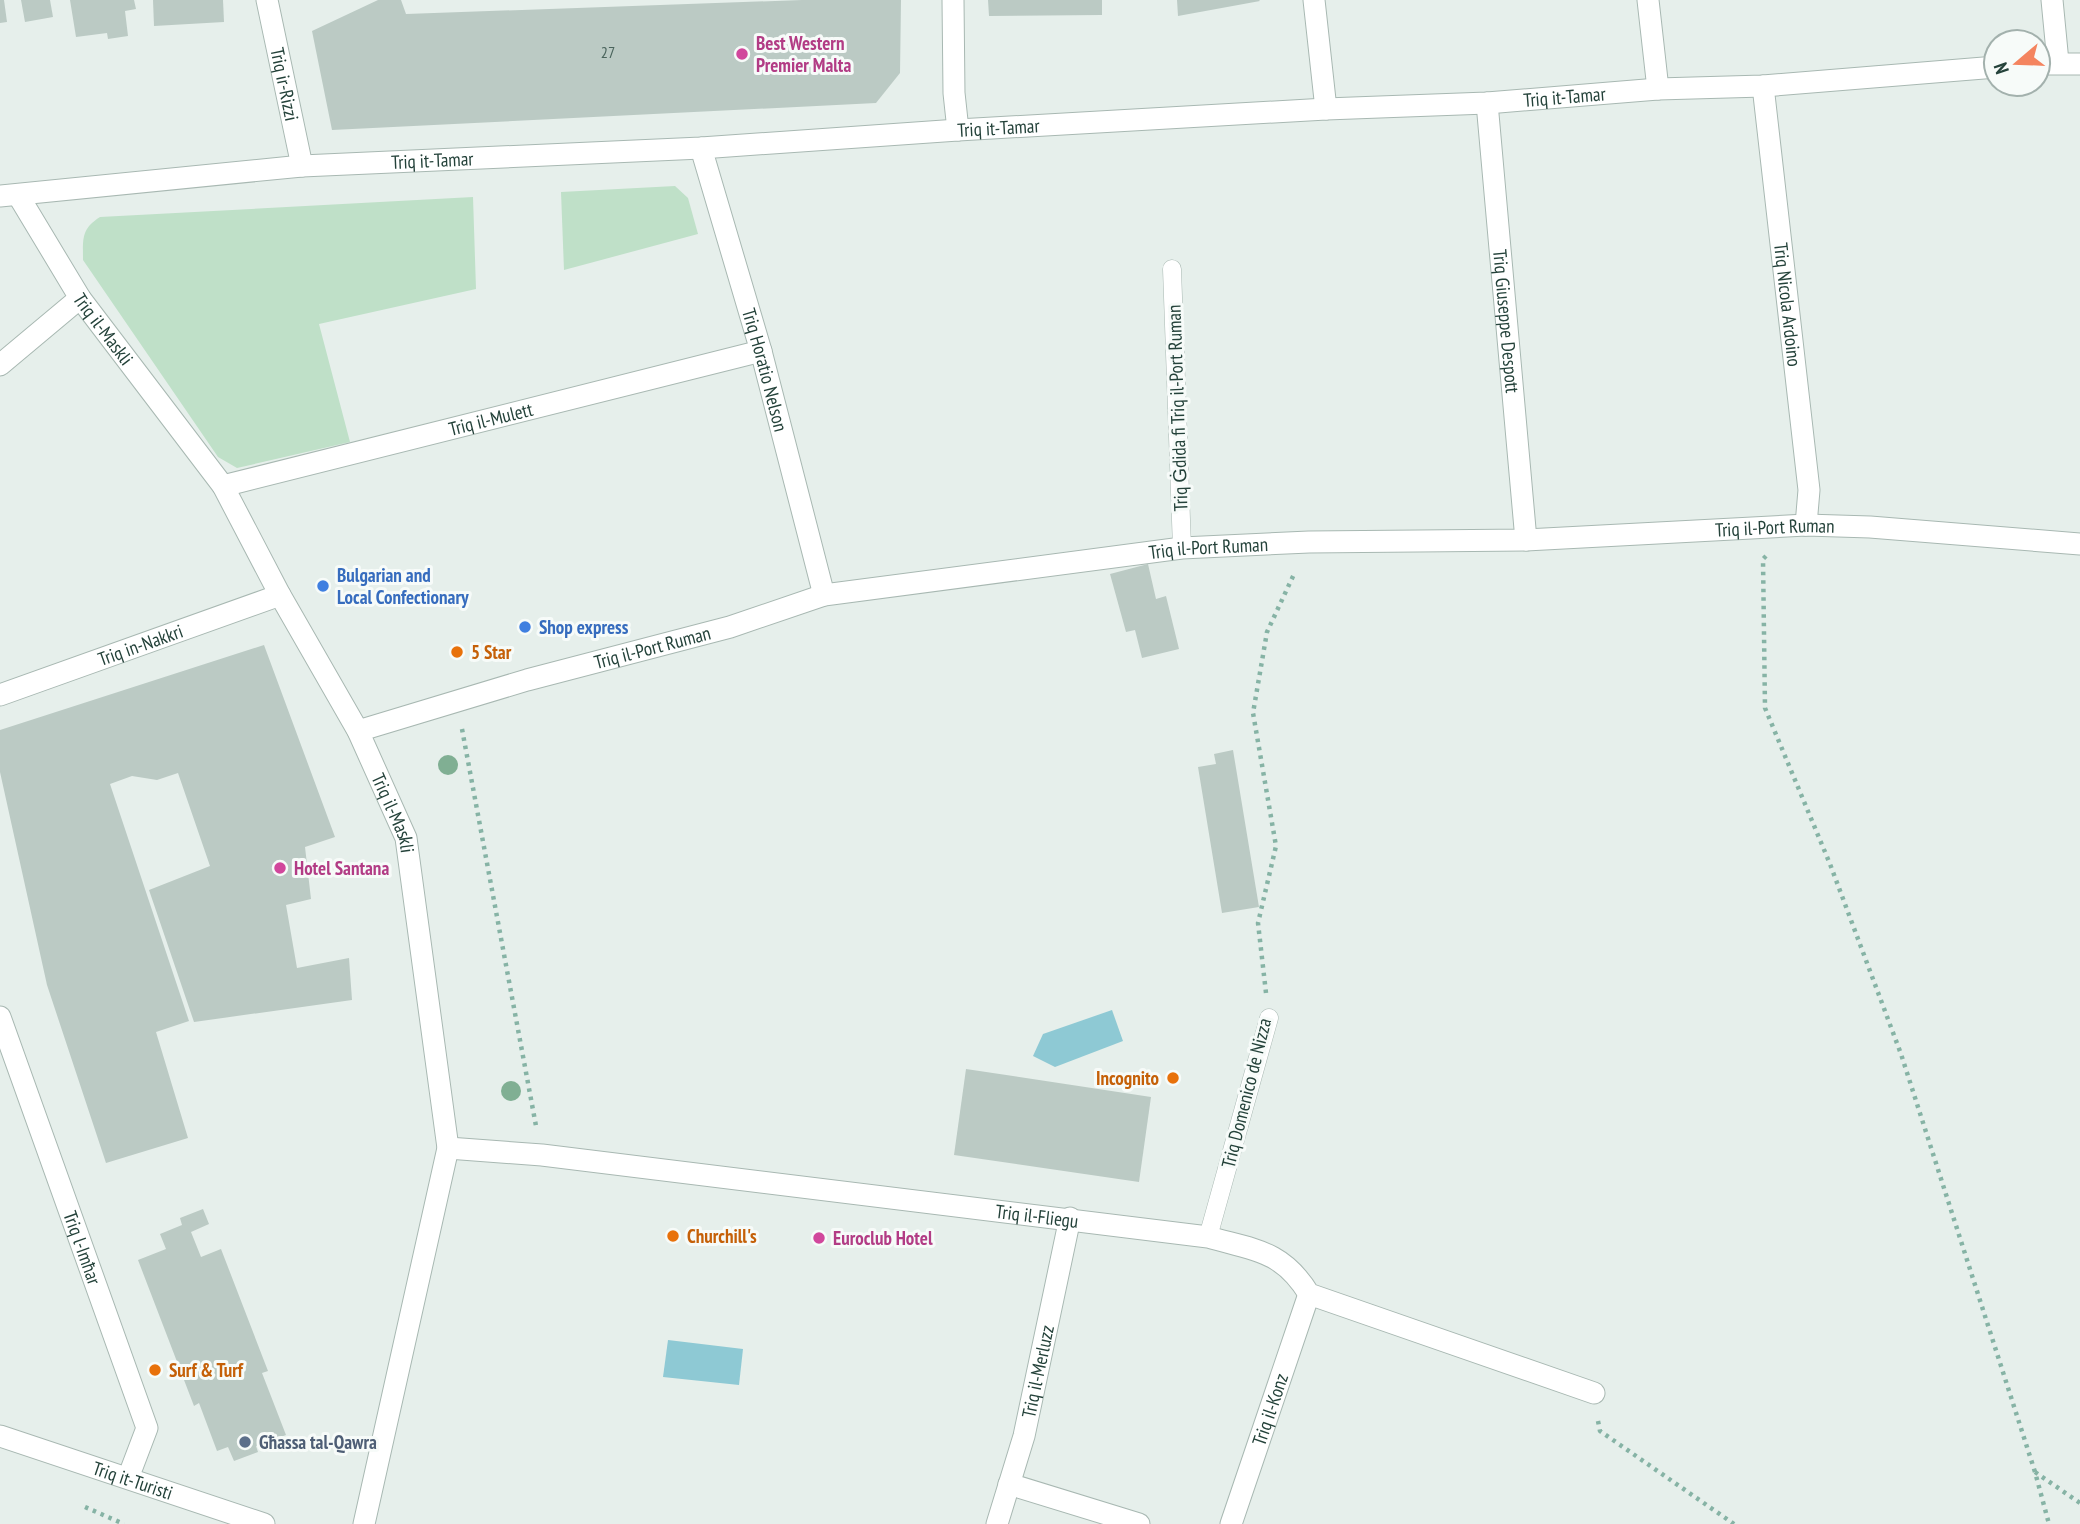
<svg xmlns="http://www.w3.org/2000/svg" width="2080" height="1524" font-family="'PT Sans Narrow',sans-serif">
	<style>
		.green { fill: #bfe0c8 }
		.water { fill: #8ec9d4 }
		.building { fill: #bbcac4 }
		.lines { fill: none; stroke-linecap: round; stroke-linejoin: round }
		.lane-casing { stroke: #a8b8b2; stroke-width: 19 }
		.street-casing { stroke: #a8b8b2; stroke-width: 23 }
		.path { stroke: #86b3a5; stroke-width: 4.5; stroke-dasharray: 3.5 5; stroke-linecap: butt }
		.lane { stroke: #fff; stroke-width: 18 }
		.street { stroke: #fff; stroke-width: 21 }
		.tree { fill: #80af93 }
		.hotel-dot { fill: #d1479c; stroke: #f7fbf9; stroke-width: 2.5 }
		.shop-dot { fill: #3f7fe0; stroke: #f7fbf9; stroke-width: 2.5 }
		.food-dot { fill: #e8710a; stroke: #f7fbf9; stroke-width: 2.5 }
		.service-dot { fill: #5c6f8a; stroke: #f7fbf9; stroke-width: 2.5 }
		.labels { text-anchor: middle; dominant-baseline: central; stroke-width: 6; stroke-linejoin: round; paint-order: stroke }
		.number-label { font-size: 16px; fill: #4a645c }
		.hotel-label { font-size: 19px; font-weight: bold; fill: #b23c85; stroke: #f7fbf9; text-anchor: start }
		.street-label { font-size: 19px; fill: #24423a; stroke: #f7fbf9 }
		.shop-label { font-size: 19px; font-weight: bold; fill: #366cbe; stroke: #f7fbf9; text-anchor: start }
		.food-label { font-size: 19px; font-weight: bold; fill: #c56008; stroke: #f7fbf9; text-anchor: start }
		.service-label { font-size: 19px; font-weight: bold; fill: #4e5e75; stroke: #f7fbf9; text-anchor: start }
	</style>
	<rect width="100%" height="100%" fill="#e6efeb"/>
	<!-- green -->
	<g class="green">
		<polygon points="675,186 688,198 698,234 564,270 561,192"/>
		<path d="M 473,197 L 476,289 L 319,324 L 350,442 L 237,468 L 218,457 L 83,260 C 83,239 81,229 100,217 Z"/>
	</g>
	<!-- water -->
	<g class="water">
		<polygon points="1112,1010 1123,1041 1055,1067 1033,1056 1043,1034"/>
		<polygon points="668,1340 743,1349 739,1385 663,1377"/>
	</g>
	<!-- building -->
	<g class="building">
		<polygon points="0,0 4,0 7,22 0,23"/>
		<polygon points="21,0 50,0 53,17 25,22"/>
		<polygon points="70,0 134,0 136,9 125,11 128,36 108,39 107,33 76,37"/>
		<polygon points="153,0 223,0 224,22 154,26"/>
		<polygon points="378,0 401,0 406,14 802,0 901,0 900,73 876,103 332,130 312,31"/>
		<polygon points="988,0 1102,0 1102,15 989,16"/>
		<polygon points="1177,0 1259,0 1260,1 1178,16"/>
		<polygon points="1148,564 1156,599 1166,596 1179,649 1142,658 1135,630 1126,632 1110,574"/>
		<polygon points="264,645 335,837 305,847 311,899 286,905 297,968 349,958 352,1000 194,1022 149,890 210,866 178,773 157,780 132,776 110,784 189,1021 156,1032 188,1138 106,1163 47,985 0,772 0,730"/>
		<polygon points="1233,750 1259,907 1222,913 1198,767 1216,764 1214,754"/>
		<polygon points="966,1069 1151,1097 1139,1182 954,1155"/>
		<polygon points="203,1209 209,1224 191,1232 201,1257 221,1249 268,1371 262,1373 286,1435 256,1446 258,1452 234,1461 228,1447 217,1451 199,1403 194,1406 138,1260 166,1249 160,1234 182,1225 180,1218"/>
	</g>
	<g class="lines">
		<defs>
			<g id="lane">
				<polyline points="1172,269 1182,548"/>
				<polyline points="1208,1237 1269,1018"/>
			</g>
			<g id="street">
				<path id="s1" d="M 267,0 L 302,166"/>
				<polyline points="953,0 954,93 958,130"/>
				<polyline points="1314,0 1326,109"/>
				<polyline points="1648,0 1658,89"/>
				<polyline points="2052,0 2058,62"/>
				<polyline points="2038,64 2080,64"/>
				<path id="s2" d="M 1763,86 L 1809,490 L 1806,525"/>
				<path id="s3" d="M 1487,103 L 1526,540"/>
				<path id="s4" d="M 701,148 L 761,351 L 824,595"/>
				<path id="s5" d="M 18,195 L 80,298 L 223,486 L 280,595 L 358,731 L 406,838 L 448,1148 L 364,1524"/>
				<path id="s6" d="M 0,196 L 302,166 L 701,148 L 958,130 L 1326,109 L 1487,103 L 1658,89 L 1763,86 L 1996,67"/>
				<polyline points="0,365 80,298"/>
				<path id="s7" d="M 223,486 L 761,351"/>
				<path id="s8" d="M 0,695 L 280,595"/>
				<path id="s9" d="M 358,731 L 527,680 L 730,627 L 824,595 L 1182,548 L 1309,542 L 1526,540 L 1806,525 L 1870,527 L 2080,544"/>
				<path id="s10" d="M 0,1017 L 147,1428 L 128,1478"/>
				<path id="s11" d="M 448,1148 L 542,1155 L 1208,1237 C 1254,1250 1282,1250 1309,1294 L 1594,1393"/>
				<path id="s12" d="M 0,1436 L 264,1524"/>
				<polyline points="1009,1484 1139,1524"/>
				<path id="s13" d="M 997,1524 L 1024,1436 L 1070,1218"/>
				<path id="s14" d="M 1231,1524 L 1309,1294"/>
			</g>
		</defs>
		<!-- lane casing -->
		<use href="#lane" class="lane-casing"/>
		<!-- street casing -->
		<use href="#street" class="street-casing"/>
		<!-- path -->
		<g class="path">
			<polyline points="1766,556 1763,559 1765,708 1830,864 1901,1054 2035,1472 2049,1524"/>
			<polyline points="462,729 536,1126"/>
			<polyline points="1266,993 1258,923 1276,846 1253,713 1267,632 1295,572"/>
			<polyline points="1598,1421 1600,1431 1734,1524"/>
			<polyline points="2035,1472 2080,1503"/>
			<polyline points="85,1507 124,1524"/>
		</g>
		<!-- lane -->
		<use href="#lane" class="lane"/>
		<!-- street -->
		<use href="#street" class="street"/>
	</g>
	<!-- trees -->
	<g class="tree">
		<circle cx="448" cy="765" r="10"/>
		<circle cx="511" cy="1091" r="10"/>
	</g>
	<!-- markers -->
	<g class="hotel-dot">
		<circle cx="742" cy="54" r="7"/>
		<circle cx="280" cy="868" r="7"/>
		<circle cx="819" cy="1238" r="7"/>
	</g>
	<g class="shop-dot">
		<circle cx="323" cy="586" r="7"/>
		<circle cx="525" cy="627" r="7"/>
	</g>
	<g class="food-dot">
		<circle cx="457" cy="652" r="7"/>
		<circle cx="1173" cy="1078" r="7"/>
		<circle cx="673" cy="1236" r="7"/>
		<circle cx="155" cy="1370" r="7"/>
	</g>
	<circle class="service-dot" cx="245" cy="1442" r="7"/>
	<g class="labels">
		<!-- number labels -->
		<g class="number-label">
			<text x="608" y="52">27</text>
		</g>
		<!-- hotel labels -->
		<g class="hotel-label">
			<text x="756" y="43">Best Western<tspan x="756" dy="22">Premier Malta</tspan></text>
			<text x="294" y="868">Hotel Santana</text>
			<text x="833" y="1238">Euroclub Hotel</text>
		</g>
		<!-- street labels -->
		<g class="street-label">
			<text stroke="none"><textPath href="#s1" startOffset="86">Triq ir-Rizzi</textPath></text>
			<text stroke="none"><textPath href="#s6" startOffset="1568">Triq it-Tamar</textPath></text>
			<text stroke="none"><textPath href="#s6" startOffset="1001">Triq it-Tamar</textPath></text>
			<text stroke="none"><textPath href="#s6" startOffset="434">Triq it-Tamar</textPath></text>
			<text stroke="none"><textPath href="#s2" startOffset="220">Triq Nicola Ardoino</textPath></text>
			<text stroke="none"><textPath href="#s3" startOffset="219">Triq Giuseppe Despott</textPath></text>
			<text stroke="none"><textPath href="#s5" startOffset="159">Triq il-Maskli</textPath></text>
			<text stroke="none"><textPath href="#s4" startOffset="231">Triq Horatio Nelson</textPath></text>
			<text transform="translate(1177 408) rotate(-92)">Triq Ġdida fi Triq il-Port Ruman</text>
			<text stroke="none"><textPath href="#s7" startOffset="276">Triq il-Mulett</textPath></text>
			<text stroke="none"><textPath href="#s9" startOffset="1440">Triq il-Port Ruman</textPath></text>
			<text stroke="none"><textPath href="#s9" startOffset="873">Triq il-Port Ruman</textPath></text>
			<text stroke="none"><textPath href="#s8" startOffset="149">Triq in-Nakkri</textPath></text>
			<text stroke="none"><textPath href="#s9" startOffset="306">Triq il-Port Ruman</textPath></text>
			<text stroke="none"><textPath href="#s5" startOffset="726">Triq il-Maskli</textPath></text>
			<text transform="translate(1246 1093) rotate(-76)">Triq Domenico de Nizza</text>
			<text stroke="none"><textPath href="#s11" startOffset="593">Triq il-Fliegu</textPath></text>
			<text stroke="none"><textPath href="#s10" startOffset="245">Triq l-Imħar</textPath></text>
			<text stroke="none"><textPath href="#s13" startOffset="158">Triq il-Merluzz</textPath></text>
			<text stroke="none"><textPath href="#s14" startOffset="121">Triq il-Konz</textPath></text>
			<text stroke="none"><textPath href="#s12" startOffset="140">Triq it-Turisti</textPath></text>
		</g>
		<!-- shop labels -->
		<g class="shop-label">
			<text x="337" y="575">Bulgarian and<tspan x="337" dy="22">Local Confectionary</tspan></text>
			<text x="539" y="627">Shop express</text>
		</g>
		<!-- food labels -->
		<g class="food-label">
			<text x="471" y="652">5 Star</text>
			<text x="1159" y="1078" text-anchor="end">Incognito</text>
			<text x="687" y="1236">Churchill's</text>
			<text x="169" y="1370">Surf &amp; Turf</text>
		</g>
		<!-- service labels -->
		<g class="service-label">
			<text x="259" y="1442">Għassa tal-Qawra</text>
		</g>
	</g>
	<!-- north arrow -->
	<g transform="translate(2017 63) rotate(251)"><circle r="33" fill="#f7fbf9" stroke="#a3b1ad" stroke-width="2"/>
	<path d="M0-5L12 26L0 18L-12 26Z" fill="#f4845f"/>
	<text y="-10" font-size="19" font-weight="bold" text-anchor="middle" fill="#24423a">N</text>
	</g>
</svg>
